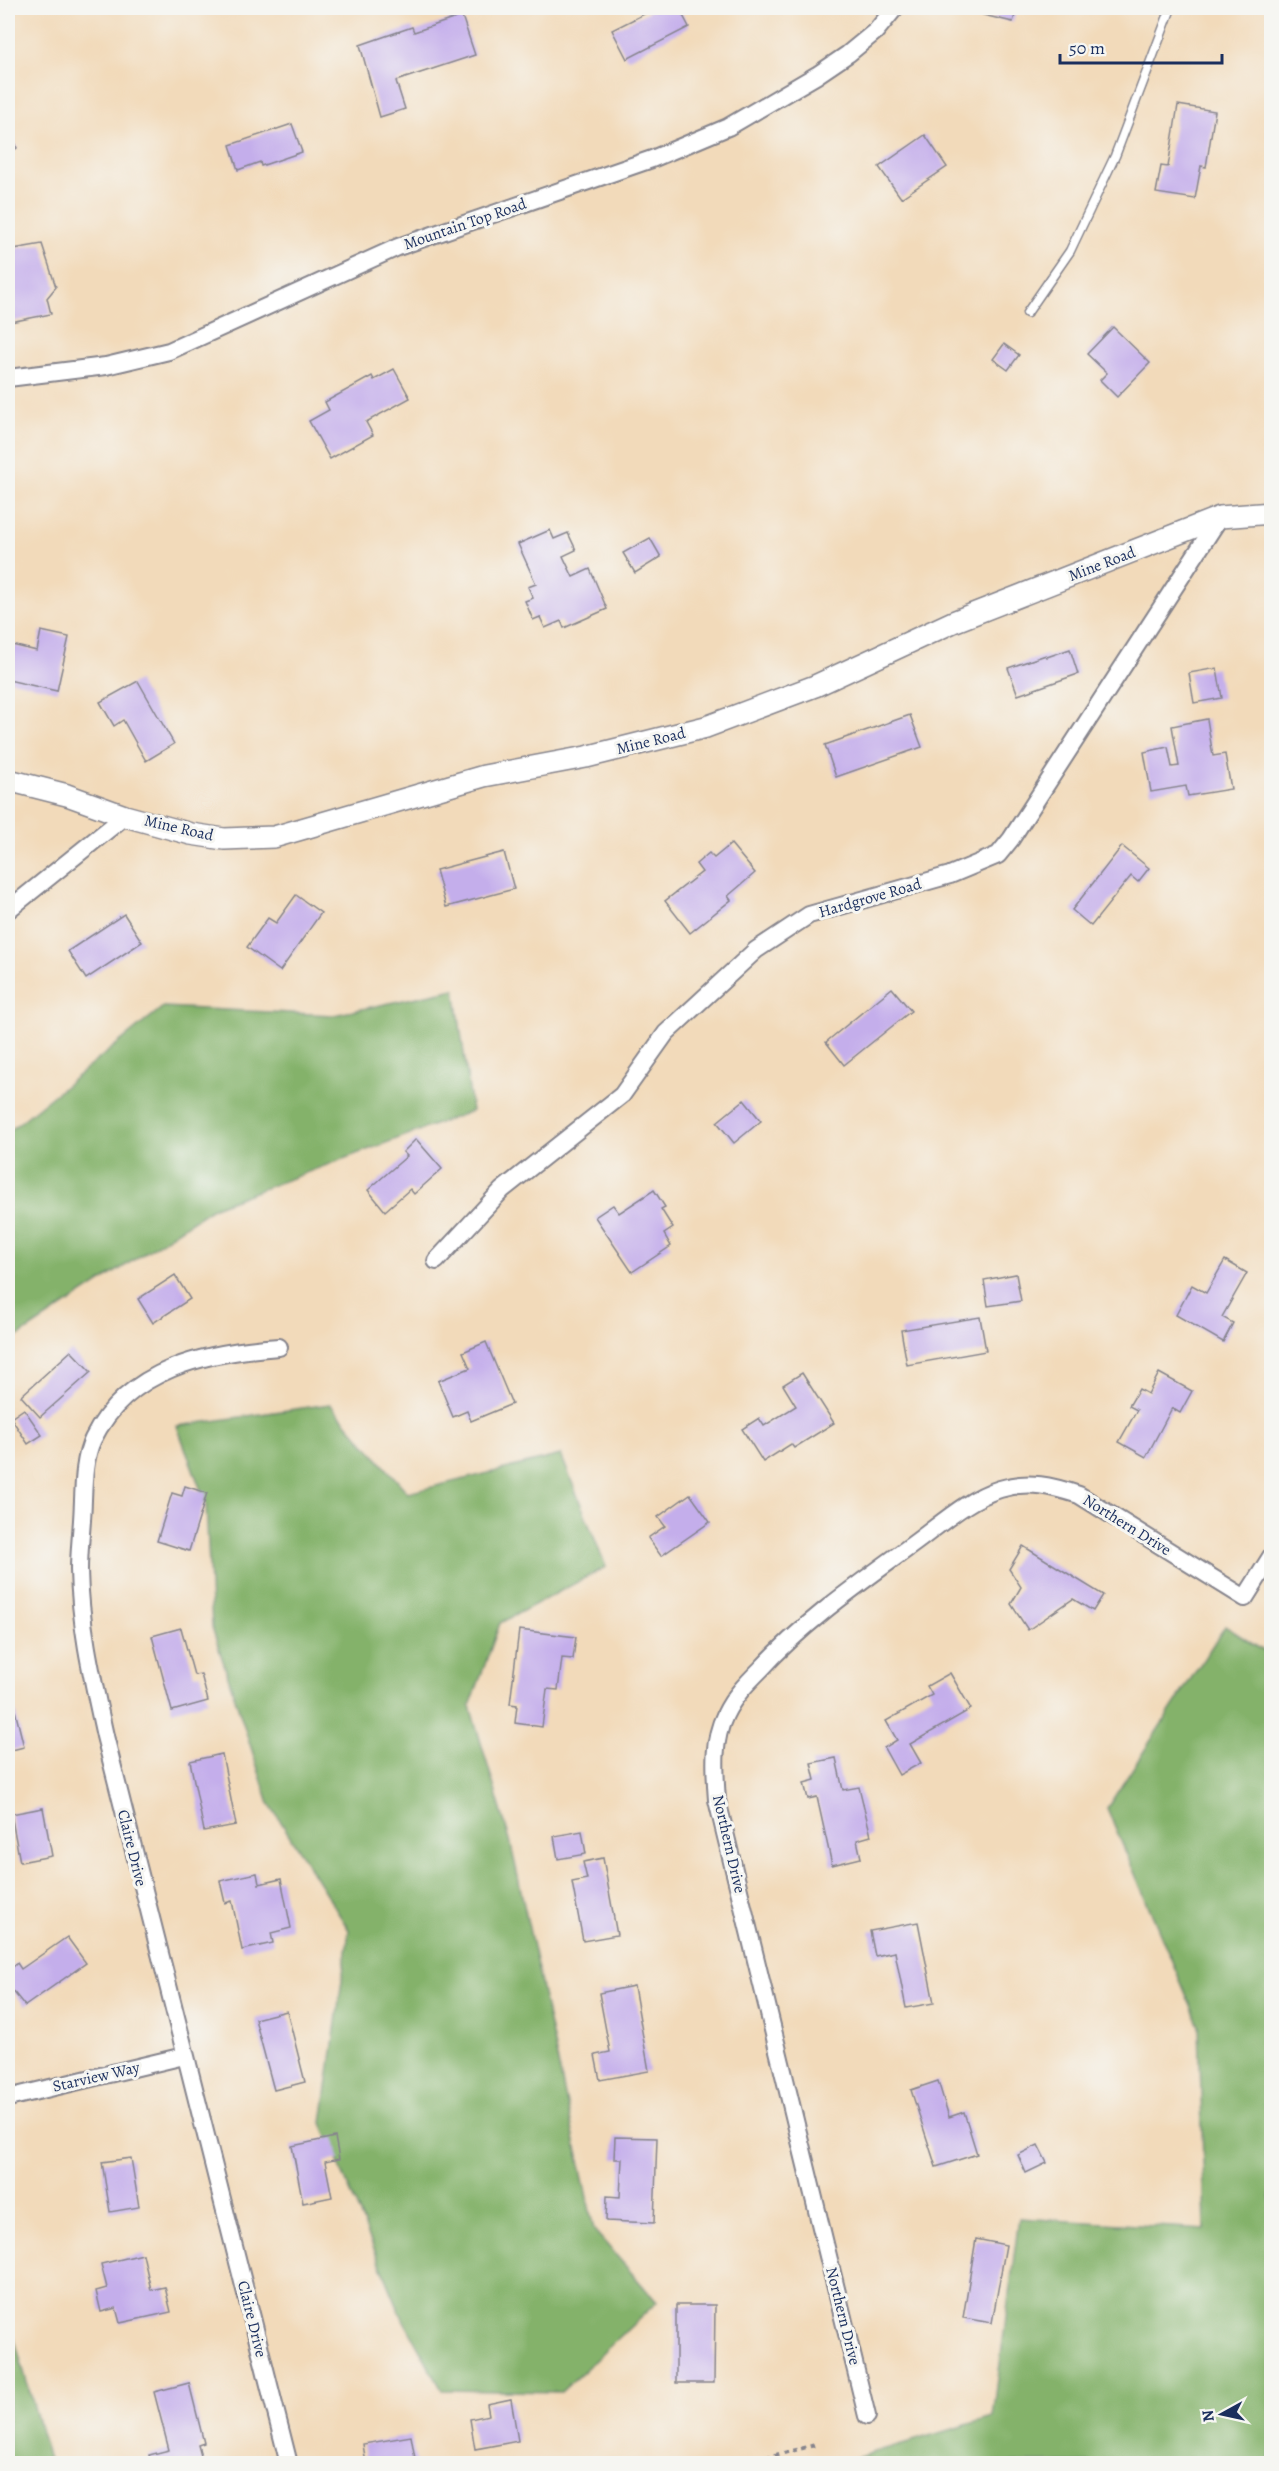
<svg xmlns="http://www.w3.org/2000/svg" width="1279" height="2471" font-family="Alegreya,serif">
	<style>
		.forest { fill: #84b26b; stroke: #507064; stroke-width: 1.5 }
		.building { fill: #c4aeeb }
		.lines { fill: none; stroke-linecap: round; stroke-linejoin: round }
		.service-casing { stroke: #86848c; stroke-width: 11 }
		.minor-casing { stroke: #86848c; stroke-width: 20 }
		.tertiary-casing { stroke: #86848c; stroke-width: 24 }
		.path { stroke: #86848c; stroke-width: 4; stroke-dasharray: 4.5 4.5; stroke-linecap: butt }
		.service { stroke: #fff; stroke-width: 8 }
		.minor { stroke: #fff; stroke-width: 16 }
		.tertiary { stroke: #fff; stroke-width: 21 }
		.labels { text-anchor: middle; dominant-baseline: central; stroke-width: 6; stroke-linejoin: round; paint-order: stroke }
		.street-label { font-size: 16px; fill: #1b2f5e; stroke: #f6f6f2 }
	</style>
	<rect width="100%" height="100%" fill="#f6f6f2"/>
	<filter id="ink" filterUnits="userSpaceOnUse"><feTurbulence type="fractalNoise" baseFrequency=".0167" numOctaves="2"/><feDisplacementMap in="SourceGraphic" scale="12" xChannelSelector="R" yChannelSelector="G"/><feConvolveMatrix kernelMatrix="1 2 1 2 8 2 1 2 1" color-interpolation-filters="sRGB"/></filter>
	<filter id="wash" filterUnits="userSpaceOnUse"><feTurbulence type="fractalNoise" baseFrequency=".008" numOctaves="4" result="noise"/><feDisplacementMap in="SourceGraphic" scale="24" xChannelSelector="R" yChannelSelector="G"/><feGaussianBlur stdDeviation="1.35" result="paint"/><feColorMatrix in="noise" values="0 0 0 0 0 0 0 0 0 0 0 0 0 0 0 0 0 1.4 0 .05"/><feComposite in="paint" operator="in"/></filter>
	<g filter="url(#wash)">
		<rect width="100%" height="100%" fill="#f2daba"/>
		<!-- forest -->
		<g class="forest">
			<polygon points="455,989 472,1111 214,1207 8,1343 8,1132 163,1007 334,1015"/>
			<polygon points="330,1404 408,1493 561,1455 606,1567 500,1623 470,1706 510,1840 594,2230 657,2302 561,2392 442,2390 403,2319 322,2123 349,1930 269,1803 212,1627 206,1504 177,1426"/>
			<polygon points="1225,1626 1271,1656 1271,2463 838,2463 993,2417 1019,2218 1205,2229 1199,2025 1107,1808"/>
			<polygon points="8,2316 50,2463 8,2463"/>
		</g>
		<g id="blocks">
			<!-- building -->
			<g class="building">
				<polygon points="656,8 679,8 689,27 627,59 612,30"/>
				<polygon points="985,8 1017,8 1013,22 983,15"/>
				<polygon points="462,16 475,55 396,81 405,109 380,117 360,45 412,27 414,32"/>
				<polygon points="1178,105 1215,111 1206,167 1201,166 1195,199 1156,193 1161,166 1168,167"/>
				<polygon points="292,124 302,152 261,166 260,162 238,170 230,145"/>
				<polygon points="8,129 17,148 8,154"/>
				<polygon points="925,135 947,167 901,198 879,167"/>
				<polygon points="42,244 56,287 47,298 51,314 10,322 8,305 8,250"/>
				<polygon points="1113,327 1150,363 1117,397 1100,380 1107,373 1087,354"/>
				<polygon points="1004,344 1019,355 1008,370 993,359"/>
				<polygon points="394,369 410,398 366,422 373,435 330,459 309,421 329,410 325,402 372,376 374,380"/>
				<polygon points="550,530 554,539 568,533 576,550 563,556 573,577 590,569 607,609 564,628 561,621 545,628 540,617 533,620 525,601 533,598 528,587 536,584 518,544"/>
				<polygon points="650,538 661,557 635,573 623,553"/>
				<polygon points="41,631 69,637 57,691 8,680 8,644 37,651"/>
				<polygon points="1070,649 1078,674 1018,695 1008,668 1046,655 1047,657"/>
				<polygon points="1217,668 1222,698 1194,703 1189,673"/>
				<polygon points="138,681 174,744 146,761 123,720 114,726 100,702"/>
				<polygon points="910,715 922,747 836,777 825,745"/>
				<polygon points="1207,719 1213,756 1225,754 1231,789 1188,796 1186,786 1151,792 1144,752 1168,747 1172,767 1179,766 1172,726"/>
				<polygon points="731,844 755,873 728,896 731,900 690,933 665,901 702,872 696,864 709,853 714,858"/>
				<polygon points="1122,846 1149,868 1138,882 1131,876 1091,926 1072,910"/>
				<polygon points="504,852 514,889 446,907 436,870"/>
				<polygon points="296,895 321,913 280,971 247,947 268,918 276,923"/>
				<polygon points="124,914 142,942 86,979 68,951"/>
				<polygon points="892,988 911,1011 844,1065 826,1042"/>
				<polygon points="744,1100 761,1121 734,1143 717,1122"/>
				<polygon points="416,1139 442,1169 414,1194 410,1189 385,1211 368,1190 407,1156 403,1152"/>
				<polygon points="654,1190 665,1207 661,1209 673,1228 664,1234 671,1246 632,1272 595,1217 613,1205 619,1213"/>
				<polygon points="1225,1260 1247,1273 1222,1317 1233,1323 1223,1342 1176,1315 1192,1285 1206,1293"/>
				<polygon points="1016,1274 1021,1301 988,1306 984,1280"/>
				<polygon points="175,1275 190,1299 153,1323 138,1299"/>
				<polygon points="980,1317 986,1351 907,1365 901,1330"/>
				<polygon points="486,1342 512,1404 471,1421 467,1411 453,1417 438,1381 470,1368 463,1352"/>
				<polygon points="71,1351 91,1372 40,1417 21,1396"/>
				<polygon points="802,1373 834,1423 794,1448 791,1444 763,1462 742,1429 759,1418 764,1426 796,1406 783,1385"/>
				<polygon points="1159,1373 1192,1391 1180,1413 1172,1408 1146,1457 1119,1442 1137,1410 1129,1406 1139,1389 1148,1394"/>
				<polygon points="24,1409 42,1435 28,1444 11,1418"/>
				<polygon points="185,1486 207,1493 189,1551 157,1541 172,1493 182,1496"/>
				<polygon points="690,1494 710,1522 661,1556 648,1538 665,1526 658,1517"/>
				<polygon points="1023,1546 1103,1595 1093,1611 1073,1599 1028,1630 1011,1604 1021,1587 1009,1569"/>
				<polygon points="181,1628 194,1675 201,1674 208,1701 172,1711 152,1636"/>
				<polygon points="519,1630 576,1637 573,1659 562,1658 558,1690 547,1689 542,1727 515,1723 517,1705 510,1704"/>
				<polygon points="950,1673 971,1709 910,1744 921,1763 899,1775 884,1748 897,1740 886,1721 932,1695 927,1686"/>
				<polygon points="8,1682 24,1747 8,1751"/>
				<polygon points="222,1754 236,1825 204,1831 190,1761"/>
				<polygon points="836,1758 843,1790 859,1787 871,1836 857,1840 861,1858 832,1865 817,1797 808,1799 804,1783 815,1780 811,1763"/>
				<polygon points="43,1808 52,1856 20,1862 11,1814"/>
				<polygon points="582,1831 586,1854 558,1859 554,1836"/>
				<polygon points="603,1858 617,1935 583,1941 572,1882 587,1879 583,1862"/>
				<polygon points="257,1873 259,1884 281,1879 291,1928 271,1933 273,1943 242,1950 232,1901 225,1903 220,1881"/>
				<polygon points="918,1922 934,2003 906,2008 895,1952 875,1956 870,1931"/>
				<polygon points="67,1937 86,1963 25,2006 8,1985 8,1972 17,1963 21,1969"/>
				<polygon points="634,1986 649,2071 600,2080 595,2055 610,2052 599,1993"/>
				<polygon points="287,2011 305,2082 274,2090 255,2019"/>
				<polygon points="938,2081 949,2117 964,2112 977,2154 936,2167 911,2090"/>
				<polygon points="335,2137 339,2159 325,2162 332,2197 303,2203 292,2146"/>
				<polygon points="615,2137 657,2138 654,2223 606,2221 607,2196 620,2197 622,2159 614,2159"/>
				<polygon points="1038,2145 1047,2163 1026,2173 1018,2155"/>
				<polygon points="131,2158 139,2207 110,2212 102,2162"/>
				<polygon points="976,2239 1006,2245 992,2323 963,2318"/>
				<polygon points="143,2254 151,2290 165,2287 171,2312 120,2323 116,2308 101,2312 96,2291 107,2288 101,2264"/>
				<polygon points="676,2305 715,2305 714,2383 676,2383"/>
				<polygon points="189,2383 204,2443 198,2445 203,2463 151,2464 149,2455 169,2450 154,2392"/>
				<polygon points="511,2399 518,2441 475,2449 470,2419 489,2415 487,2404"/>
				<polygon points="411,2436 416,2464 366,2464 363,2444"/>
			</g>
		</g>
	</g>
	<g filter="url(#ink)">
		<use href="#blocks" fill-opacity="0" stroke="#86848c" stroke-width="1.5"/>
		<g class="lines">
			<defs>
				<polyline id="service" points="1027,313 1070,251 1115,156 1171,8"/>
				<g id="minor">
					<polyline points="8,378 106,366 169,351 398,247 652,159 728,127 817,75 848,54 876,31 895,8"/>
					<polyline points="8,910 125,816"/>
					<polyline points="436,1261 502,1190 622,1095 666,1033 756,950 809,915 950,875 998,855 1011,839 1220,517"/>
					<path d="M 279,1347 C 207,1352 128,1368 93,1439 C 82,1462 84,1494 82,1520 C 81,1536 79,1553 79,1570 C 80,1626 93,1681 105,1736 L 289,2464"/>
					<polyline points="8,2098 184,2056"/>
					<path d="M 867,2416 L 717,1800 C 715,1771 712,1742 725,1715 C 734,1696 747,1683 761,1669 C 805,1621 860,1583 912,1545 C 940,1525 967,1499 1000,1489 C 1029,1480 1052,1486 1079,1495 L 1245,1598 L 1272,1555"/>
				</g>
				<polyline id="tertiary" points="8,780 67,795 125,816 191,834 224,839 274,837 484,776 586,757 706,727 815,686 953,622 1220,517 1272,513"/>
			</defs>
			<!-- service casing -->
			<use href="#service" class="service-casing"/>
			<!-- minor casing -->
			<use href="#minor" class="minor-casing"/>
			<!-- tertiary casing -->
			<use href="#tertiary" class="tertiary-casing"/>
			<!-- path -->
			<polyline class="path" points="740,2464 815,2445"/>
			<!-- service -->
			<use href="#service" class="service"/>
			<!-- minor -->
			<use href="#minor" class="minor"/>
			<!-- tertiary -->
			<use href="#tertiary" class="tertiary"/>
		</g>
	</g>
	<g class="labels">
		<!-- street labels -->
		<g class="street-label">
			<text transform="translate(465 224) rotate(-19)">Mountain Top Road</text>
			<text transform="translate(1102 564) rotate(-21)">Mine Road</text>
			<text transform="translate(651 741) rotate(-14)">Mine Road</text>
			<text transform="translate(179 828) rotate(13)">Mine Road</text>
			<text transform="translate(870 898) rotate(-16)">Hardgrove Road</text>
			<text transform="translate(1127 1525) rotate(32)">Northern Drive</text>
			<text transform="translate(729 1844) rotate(77)">Northern Drive</text>
			<text transform="translate(132 1848) rotate(76)">Claire Drive</text>
			<text transform="translate(96 2077) rotate(-13)">Starview Way</text>
			<text transform="translate(843 2316) rotate(76)">Northern Drive</text>
			<text transform="translate(252 2319) rotate(76)">Claire Drive</text>
		</g>
	</g>
	<!-- margin -->
	<rect width="1279" height="2471" fill="none" stroke="#f6f6f2" stroke-width="30"/>
	<!-- north arrow -->
	<g transform="translate(1222 2414) rotate(262)" stroke="#f6f6f2" stroke-width="4.5" paint-order="stroke">
	<path d="M0-4.5L10 22L0 15L-10 22Z" fill="#1b2f5e"/>
	<text y="-9" font-size="16" font-weight="bold" text-anchor="middle" fill="#1b2f5e">N</text>
	</g>
	<!-- scale -->
	<path d="M1060 54v9h162v-9" fill="none" stroke="#1b2f5e" stroke-width="3"/>
	<text x="1069" y="54" font-size="18" fill="#1b2f5e" stroke="#f6f6f2" stroke-width="4.5" paint-order="stroke">50 m</text>
</svg>
